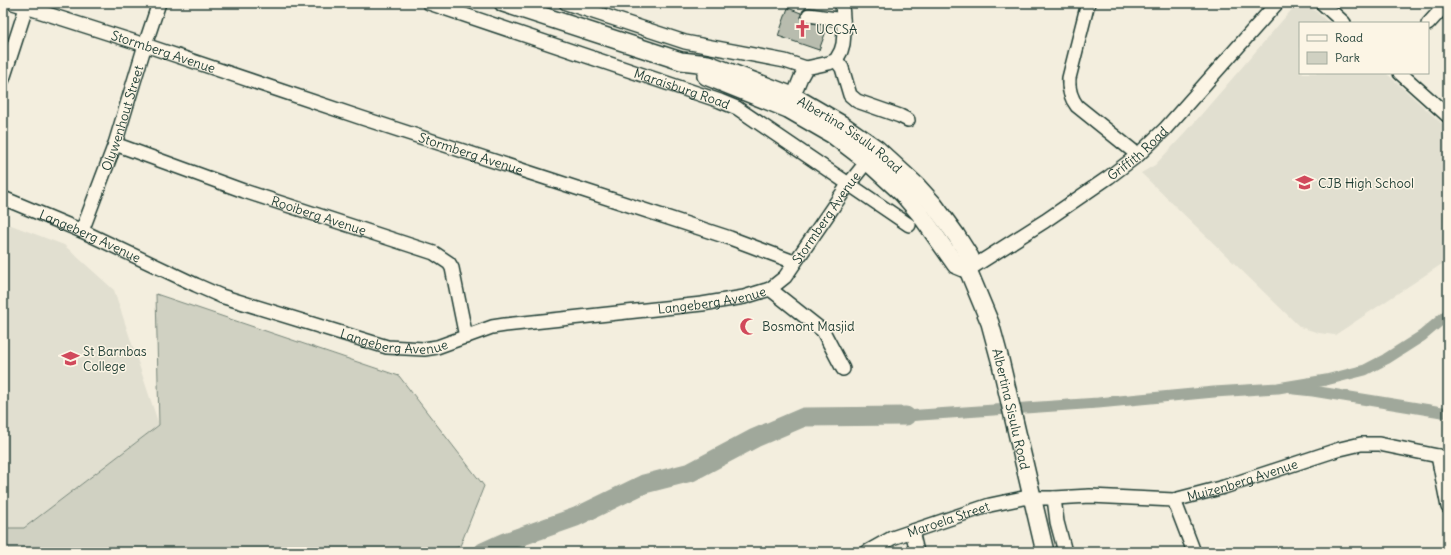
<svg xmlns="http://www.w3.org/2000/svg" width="1451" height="555" font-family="Delius,sans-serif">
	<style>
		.built { fill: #e1dfd0 }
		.green { fill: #d0d1c2; stroke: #78877b }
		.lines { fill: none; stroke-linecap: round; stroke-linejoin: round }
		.canal { stroke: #a0a89b; stroke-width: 11 }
		.river { stroke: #a0a89b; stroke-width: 19 }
		.building { fill: #b8bcae; stroke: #1f3d34 }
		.minor-casing { stroke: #1f3d34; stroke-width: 16 }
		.major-casing { stroke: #1f3d34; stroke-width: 20 }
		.minor { stroke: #fcf5e5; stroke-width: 13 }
		.major { stroke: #fcf5e5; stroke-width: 17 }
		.labels { text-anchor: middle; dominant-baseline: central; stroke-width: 3; stroke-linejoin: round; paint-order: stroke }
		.poi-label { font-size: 13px; fill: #1f3d34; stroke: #fcf5e5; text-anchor: start }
		.street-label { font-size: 13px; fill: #1f3d34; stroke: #fcf5e5 }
	</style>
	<rect width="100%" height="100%" fill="#f3eede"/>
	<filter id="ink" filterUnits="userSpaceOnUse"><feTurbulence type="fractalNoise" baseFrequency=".025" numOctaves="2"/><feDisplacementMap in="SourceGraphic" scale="8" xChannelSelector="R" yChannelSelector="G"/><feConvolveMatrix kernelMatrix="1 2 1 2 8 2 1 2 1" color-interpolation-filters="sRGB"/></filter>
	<g filter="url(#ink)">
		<!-- built -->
		<g class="built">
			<polygon points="1294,7 1312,8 1329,23 1300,23 1300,73 1386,73 1448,129 1448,260 1335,335 1319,333 1300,327 1141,173 1155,165 1187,131"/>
			<polygon points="3,222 64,245 114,290 159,425 24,528 3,528"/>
		</g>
		<!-- green -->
		<polygon class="green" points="156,294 399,376 484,486 460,546 448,552 3,552 3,528 24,528 159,425"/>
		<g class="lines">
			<!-- canal -->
			<g class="canal">
				<polyline points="1294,389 1313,391 1448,413"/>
				<polyline points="906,416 1098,403 1214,392 1278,388 1326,380 1365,370 1386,359 1422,336 1448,314"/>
			</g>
			<!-- river -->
			<polyline class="river" points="483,552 505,542 576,517 644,484 691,472 755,438 804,417 906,416"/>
		</g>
		<!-- building -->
		<polygon class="building" points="788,8 801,13 801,18 804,21 828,26 819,50 778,36"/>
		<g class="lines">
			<defs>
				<g id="minor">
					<path id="s1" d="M 13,3 L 145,45 L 359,117 L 730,238 L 794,262"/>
					<path id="s2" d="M 429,3 L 720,101 L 737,108 L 909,225"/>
					<polyline points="566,3 685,42 785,61 806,68 829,63 836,60 841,51 843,44 844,33 842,3"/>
					<path d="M 1088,3 L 1069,78 C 1068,89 1070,97 1077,106 L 1138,155"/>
					<polyline points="1322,3 1344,23"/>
					<polyline points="809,15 843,20"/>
					<polyline points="1428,24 1447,3"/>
					<polyline points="836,60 842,68 850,95 857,101 900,116 908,120"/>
					<polyline points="1400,73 1448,116"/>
					<polyline points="3,79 26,8"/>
					<polyline points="790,104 801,77 806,68"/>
					<path id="s3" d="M 115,144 L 244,191 L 434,253 L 449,263 L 452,268 L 466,337"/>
					<path id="s4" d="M 3,198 L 82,231 L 196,285 L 221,296 L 387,347 L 424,349 L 437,347 L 492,327 L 505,325 L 702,304 L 744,297 L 770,289 L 785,277 L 848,185 L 872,155"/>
					<path id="s5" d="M 82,231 L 115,144 L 145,45 L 159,3"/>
					<path id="s6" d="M 968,270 L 1045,221 L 1109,177 L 1138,155 L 1165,129 L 1277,3"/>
					<polyline points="770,289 823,331 843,369"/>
					<polyline points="1438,456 1448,507"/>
					<polyline points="1054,498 1057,522 1065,552"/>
					<polyline points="1174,500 1194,552"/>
					<polyline points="912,531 917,552"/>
					<path id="s7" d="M 867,552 L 892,538 L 990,505 L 1023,498 L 1054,498 L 1090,496 L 1174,500 L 1224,487 L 1340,449 L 1361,444 L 1379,444 L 1448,458"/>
				</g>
				<g id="major">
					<path id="s8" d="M 503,3 L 681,61 L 708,64 L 793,96 L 841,124 L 877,149 L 916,185 L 934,205 L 956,235 L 970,257 L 968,270 L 990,323 L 1000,360 L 1045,552"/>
					<polyline points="706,76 788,109 833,135 867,161 902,193 920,214 956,265 968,270"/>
				</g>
			</defs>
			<!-- minor casing -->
			<use href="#minor" class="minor-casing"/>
			<!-- major casing -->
			<use href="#major" class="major-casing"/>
			<!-- minor -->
			<use href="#minor" class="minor"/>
			<!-- major -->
			<use href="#major" class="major"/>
		</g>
	</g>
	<!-- icons -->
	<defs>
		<symbol id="church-bare" viewBox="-9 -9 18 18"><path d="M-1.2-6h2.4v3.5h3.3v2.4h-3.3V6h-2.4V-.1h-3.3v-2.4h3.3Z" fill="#d1495b" stroke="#fcf5e5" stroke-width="2.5" paint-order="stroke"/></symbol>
		<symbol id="school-bare" viewBox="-9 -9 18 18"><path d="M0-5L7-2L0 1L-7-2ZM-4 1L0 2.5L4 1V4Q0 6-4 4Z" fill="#d1495b" stroke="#fcf5e5" stroke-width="2.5" paint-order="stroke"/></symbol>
		<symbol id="mosque-bare" viewBox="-9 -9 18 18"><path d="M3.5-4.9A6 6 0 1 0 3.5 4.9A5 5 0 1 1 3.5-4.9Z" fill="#d1495b" stroke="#fcf5e5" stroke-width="2.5" paint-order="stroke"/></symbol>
		<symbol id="university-bare" viewBox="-9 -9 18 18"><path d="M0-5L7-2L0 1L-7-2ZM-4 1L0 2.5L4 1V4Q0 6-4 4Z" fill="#d1495b" stroke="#fcf5e5" stroke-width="2.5" paint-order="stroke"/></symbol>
	</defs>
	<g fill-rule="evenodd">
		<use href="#church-bare" x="790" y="16" width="25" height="25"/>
		<use href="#school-bare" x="1292" y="170" width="25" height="25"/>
		<use href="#mosque-bare" x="736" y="314" width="25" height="25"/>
		<use href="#university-bare" x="58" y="346" width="25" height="25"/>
	</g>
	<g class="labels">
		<!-- poi labels -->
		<g class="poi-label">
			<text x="816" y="29">UCCSA</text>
			<text x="1318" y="183">CJB High School</text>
			<text x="762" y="326">Bosmont Masjid</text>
			<text x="83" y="351">St Barnbas<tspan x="83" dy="15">College</tspan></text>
		</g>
		<!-- street labels -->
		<g class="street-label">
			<text stroke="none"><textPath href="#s1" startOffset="158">Stormberg Avenue</textPath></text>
			<text stroke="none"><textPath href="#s2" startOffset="267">Maraisburg Road</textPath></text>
			<text stroke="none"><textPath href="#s5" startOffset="120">Olywenhout Street</textPath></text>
			<text stroke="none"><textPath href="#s8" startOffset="374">Albertina Sisulu Road</textPath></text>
			<text stroke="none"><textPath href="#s6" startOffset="206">Griffith Road</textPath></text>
			<text stroke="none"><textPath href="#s1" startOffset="482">Stormberg Avenue</textPath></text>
			<text stroke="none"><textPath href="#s4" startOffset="894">Stormberg Avenue</textPath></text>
			<text stroke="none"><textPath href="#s3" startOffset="216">Rooiberg Avenue</textPath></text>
			<text stroke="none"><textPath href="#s4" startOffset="95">Langeberg Avenue</textPath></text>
			<text stroke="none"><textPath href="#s4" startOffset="743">Langeberg Avenue</textPath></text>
			<text stroke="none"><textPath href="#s4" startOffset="419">Langeberg Avenue</textPath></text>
			<text stroke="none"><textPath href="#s8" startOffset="707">Albertina Sisulu Road</textPath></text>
			<text stroke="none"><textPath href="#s7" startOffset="388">Muizenberg Avenue</textPath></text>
			<text stroke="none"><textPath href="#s7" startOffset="88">Maroela Street</textPath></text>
		</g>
	</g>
	<!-- margin -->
	<rect width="1451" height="555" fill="none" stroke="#fcf5e5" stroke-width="16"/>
	<rect x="8" y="8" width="1435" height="539" fill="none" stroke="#1f3d34" stroke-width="1.5" filter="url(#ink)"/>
	<!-- legend -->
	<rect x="1299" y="22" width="130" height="52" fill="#fcf5e5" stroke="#a4ab9e"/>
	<rect x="1307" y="35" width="20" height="6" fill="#fcf5e5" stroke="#a4ab9e"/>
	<text x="1335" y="42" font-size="12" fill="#1f3d34">Road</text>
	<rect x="1307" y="52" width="20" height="12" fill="#d0d1c2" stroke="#a4ab9e"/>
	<text x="1335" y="62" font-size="12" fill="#1f3d34">Park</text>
</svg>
